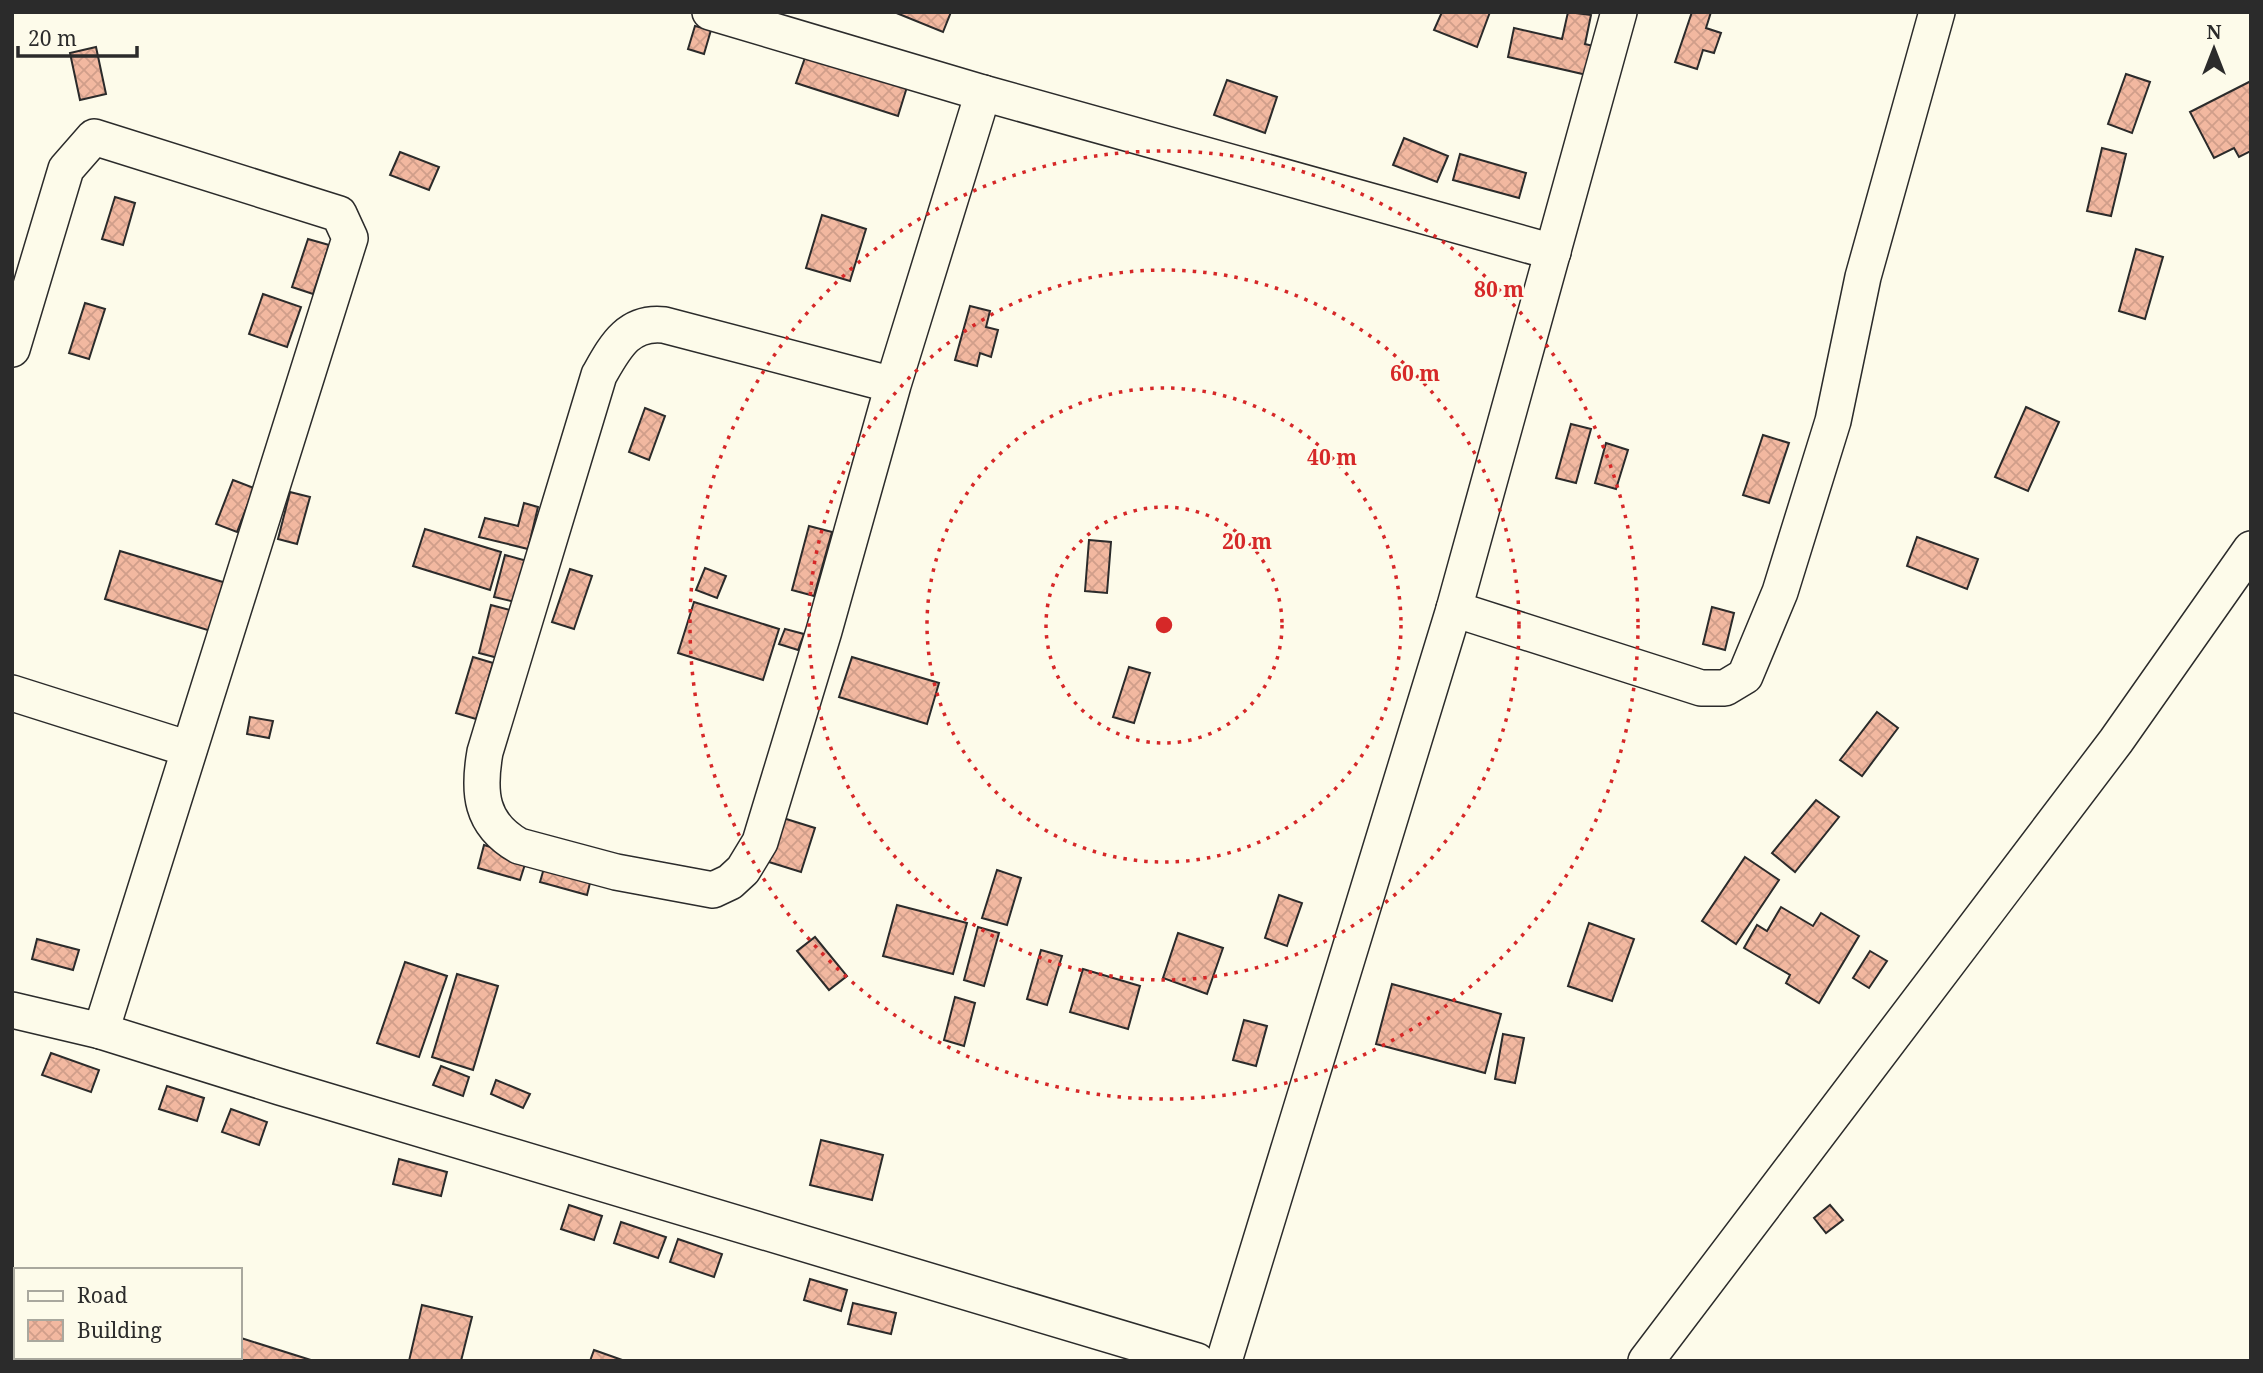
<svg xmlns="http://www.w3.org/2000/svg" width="2263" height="1373" font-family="'Noto Serif',serif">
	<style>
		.building { fill: url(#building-cross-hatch); stroke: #2b2b2b; stroke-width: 2 }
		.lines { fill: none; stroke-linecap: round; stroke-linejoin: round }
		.street-casing { stroke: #2b2b2b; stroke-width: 38 }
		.street { stroke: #fdfbea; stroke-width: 35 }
		.ring { fill: none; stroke: #d62828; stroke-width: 3.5; stroke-dasharray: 3.5 7 }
		.centre { fill: #d62828; stroke: #fdfbea; stroke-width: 3.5 }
		.ring-label { font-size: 21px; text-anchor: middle; font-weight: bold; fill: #d62828; stroke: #fdfbea; stroke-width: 5; stroke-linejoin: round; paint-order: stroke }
	</style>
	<defs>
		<pattern id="building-cross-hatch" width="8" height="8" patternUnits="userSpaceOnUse" patternTransform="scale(1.75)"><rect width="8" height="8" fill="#f2b8a0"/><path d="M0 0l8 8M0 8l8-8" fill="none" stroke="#d09e8a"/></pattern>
	</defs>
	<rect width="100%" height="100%" fill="#fdfbea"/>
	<!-- building -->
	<g class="building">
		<polygon points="894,12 951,12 943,32"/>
		<polygon points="1442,12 1490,12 1477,47 1434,30"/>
		<polygon points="1568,12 1591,15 1585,44 1593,46 1587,75 1508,57 1514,28 1562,39"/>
		<polygon points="1692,12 1711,12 1706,28 1721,33 1714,53 1703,50 1697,69 1675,62"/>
		<polygon points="695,26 711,30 704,54 688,49"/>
		<polygon points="96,47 106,94 80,100 70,53"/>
		<polygon points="806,55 907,87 898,116 796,83"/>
		<polygon points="2126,74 2150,82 2132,133 2108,124"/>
		<polygon points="1227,80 1277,97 1265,133 1214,115"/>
		<polygon points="2251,81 2251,151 2239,157 2234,148 2214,158 2190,112"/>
		<polygon points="1404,138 1448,156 1437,182 1393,165"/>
		<polygon points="2102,148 2126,154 2111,216 2087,211"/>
		<polygon points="400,152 439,167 429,190 390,175"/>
		<polygon points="1460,154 1526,173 1519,198 1453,180"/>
		<polygon points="115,197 135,203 123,245 102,239"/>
		<polygon points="822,215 866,229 850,281 806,268"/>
		<polygon points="308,239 329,245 313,294 292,287"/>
		<polygon points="2136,249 2163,257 2145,319 2119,311"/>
		<polygon points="263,294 301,307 287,347 249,334"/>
		<polygon points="85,303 105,309 89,359 69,353"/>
		<polygon points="970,306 990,311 986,327 998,330 991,357 980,353 977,366 955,360"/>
		<polygon points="2026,407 2059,422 2028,491 1995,477"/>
		<polygon points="645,408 665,416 649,460 629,452"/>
		<polygon points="1571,424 1591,429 1576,483 1556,478"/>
		<polygon points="1763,435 1789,443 1769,503 1743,495"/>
		<polygon points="1606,443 1628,450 1616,489 1595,483"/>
		<polygon points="233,480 254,488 237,532 216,524"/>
		<polygon points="290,492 310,497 297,544 278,539"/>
		<polygon points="524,503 538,507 528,549 479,537 485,518 518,526"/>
		<polygon points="809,526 832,532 814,596 792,590"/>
		<polygon points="425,529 501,552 490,590 413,566"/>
		<polygon points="1917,537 1978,559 1967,589 1907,566"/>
		<polygon points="1089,540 1111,542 1107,593 1085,591"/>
		<polygon points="120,551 226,583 211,631 105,599"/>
		<polygon points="505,555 527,561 515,602 494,597"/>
		<polygon points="705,568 726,576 717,598 696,590"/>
		<polygon points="570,569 592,576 574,629 552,622"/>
		<polygon points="694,602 779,629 763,680 678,653"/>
		<polygon points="491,605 510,610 498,658 479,653"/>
		<polygon points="1712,607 1734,613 1725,650 1703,644"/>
		<polygon points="785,629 804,634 798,650 779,644"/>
		<polygon points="473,657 493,663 476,719 456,713"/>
		<polygon points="852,657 939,683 927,724 839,697"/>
		<polygon points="1129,667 1150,673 1134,723 1113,717"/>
		<polygon points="1877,712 1898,728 1862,776 1840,760"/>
		<polygon points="250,717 273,721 269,738 247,734"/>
		<polygon points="1816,800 1839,817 1795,872 1772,853"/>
		<polygon points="783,818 815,828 801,872 769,862"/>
		<polygon points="484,845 527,858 520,880 478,868"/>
		<polygon points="1745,857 1779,880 1736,944 1702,921"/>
		<polygon points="546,861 592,875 587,895 540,882"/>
		<polygon points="997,870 1021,878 1007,925 982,918"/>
		<polygon points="1279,895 1302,903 1287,946 1265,938"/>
		<polygon points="897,905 967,923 953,974 883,956"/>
		<polygon points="1781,907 1813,926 1821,913 1859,936 1819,1003 1786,983 1790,975 1744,948 1757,925 1767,931"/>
		<polygon points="1589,923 1634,939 1612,1001 1568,986"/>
		<polygon points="978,927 999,933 984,986 964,980"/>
		<polygon points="1178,933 1223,948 1207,994 1163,978"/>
		<polygon points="815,937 847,976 829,990 797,951"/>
		<polygon points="37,939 79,950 73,970 32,959"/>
		<polygon points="1041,950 1062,956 1047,1005 1027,999"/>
		<polygon points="1870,951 1887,961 1869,988 1853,978"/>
		<polygon points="405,962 447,976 419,1057 377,1043"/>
		<polygon points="1083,969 1140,986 1128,1029 1070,1012"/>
		<polygon points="457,974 498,986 473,1070 432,1057"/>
		<polygon points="1392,984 1501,1014 1485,1073 1376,1044"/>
		<polygon points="955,997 975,1003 964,1046 944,1040"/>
		<polygon points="1244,1020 1267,1026 1256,1066 1233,1060"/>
		<polygon points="1503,1034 1524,1038 1515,1083 1495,1079"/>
		<polygon points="51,1053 99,1070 91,1092 42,1075"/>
		<polygon points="441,1066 469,1077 463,1096 433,1085"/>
		<polygon points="496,1080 530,1094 523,1108 491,1094"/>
		<polygon points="167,1086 204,1098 197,1121 159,1109"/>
		<polygon points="231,1109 267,1122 259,1145 222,1132"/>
		<polygon points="821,1140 883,1155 872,1200 810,1185"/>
		<polygon points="399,1159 447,1172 441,1196 393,1184"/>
		<polygon points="569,1205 602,1216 594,1240 561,1229"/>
		<polygon points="1830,1205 1843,1220 1826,1233 1814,1218"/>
		<polygon points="621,1222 666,1237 658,1258 614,1243"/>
		<polygon points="678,1239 722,1254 714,1277 670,1262"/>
		<polygon points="810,1279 847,1290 841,1311 804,1300"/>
		<polygon points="853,1303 896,1313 891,1334 848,1324"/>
		<polygon points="422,1305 472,1317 461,1361 409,1361"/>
		<polygon points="12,1337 16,1338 16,1357 47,1357 46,1361 12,1361"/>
		<polygon points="241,1338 314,1361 242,1361 235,1359 240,1357"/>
		<polygon points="594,1350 625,1361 590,1361"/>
	</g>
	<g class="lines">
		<defs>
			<g id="street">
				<polyline points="710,12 983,93 1553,252"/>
				<polyline points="12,349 66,169 94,137 339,214 350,238 101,1031"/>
				<path d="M 893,385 L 664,325 C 628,321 615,347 599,375 L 485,752 C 478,792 480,824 519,846 L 616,872 L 713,890 L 730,882 L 743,870 L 760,842 L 824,631 L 893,385 L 983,93"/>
				<polyline points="1454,609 1701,688 1725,688 1745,676 1780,592 1833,421 1863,277 1937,12"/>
				<polyline points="12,693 189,749"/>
				<polyline points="12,1010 101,1031 280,1087 1197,1361"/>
				<polyline points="137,1357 148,1361"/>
				<polyline points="78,1361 84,1357"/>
				<polyline points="1224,1361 1454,609 1619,12"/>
				<polyline points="1646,1361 2116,741 2251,549"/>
			</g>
		</defs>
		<!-- street casing -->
		<use href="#street" class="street-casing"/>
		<!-- street -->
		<use href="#street" class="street"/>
	</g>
	<!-- distance rings -->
	<g class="ring">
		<circle cx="1164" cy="625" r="118"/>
		<circle cx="1164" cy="625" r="237"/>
		<circle cx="1164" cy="625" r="355"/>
		<circle cx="1164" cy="625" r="474"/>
	</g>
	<circle cx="1164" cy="625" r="10" class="centre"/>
	<g class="ring-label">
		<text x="1499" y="297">80 m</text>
		<text x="1415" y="381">60 m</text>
		<text x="1332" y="465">40 m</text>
		<text x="1247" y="549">20 m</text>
	</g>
	<!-- border -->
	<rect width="2263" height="1373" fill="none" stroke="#2b2b2b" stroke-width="28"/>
	<!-- legend -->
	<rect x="14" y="1268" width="228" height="91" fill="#fdfbea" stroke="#a9a89e" stroke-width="2"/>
	<rect x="28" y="1291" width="35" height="10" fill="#fdfbea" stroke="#a9a89e" stroke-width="2"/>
	<text x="77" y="1303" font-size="21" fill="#2b2b2b">Road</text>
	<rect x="28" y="1320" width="35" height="21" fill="url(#building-cross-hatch)" stroke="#a9a89e" stroke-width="2"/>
	<text x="77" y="1338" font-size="21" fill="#2b2b2b">Building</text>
	<!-- north arrow -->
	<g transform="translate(2214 49)" stroke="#fdfbea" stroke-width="5" paint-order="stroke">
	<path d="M0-5L12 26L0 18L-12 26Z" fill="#2b2b2b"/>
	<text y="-10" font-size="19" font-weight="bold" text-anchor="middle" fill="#2b2b2b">N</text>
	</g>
	<!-- scale -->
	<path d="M18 46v10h119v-10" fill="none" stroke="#2b2b2b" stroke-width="3.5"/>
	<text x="28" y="46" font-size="21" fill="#2b2b2b" stroke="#fdfbea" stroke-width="5" paint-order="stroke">20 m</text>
</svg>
